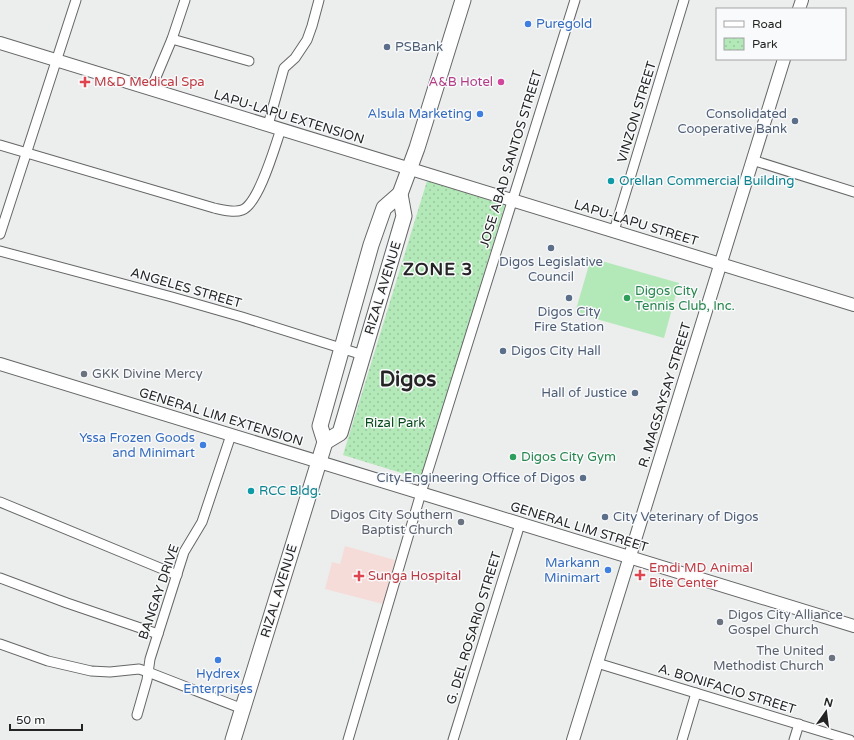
<svg xmlns="http://www.w3.org/2000/svg" width="854" height="740" font-family="'Varela Round',sans-serif">
	<style>
		.medical { fill: #f6dcd8 }
		.park { fill: url(#park-dots) }
		.garden { fill: #b3e8b8 }
		.lines { fill: none; stroke-linecap: round; stroke-linejoin: round }
		.minor-casing { stroke: #656667; stroke-width: 11 }
		.tertiary-casing { stroke: #656667; stroke-width: 14 }
		.primary-casing { stroke: #656667; stroke-width: 17 }
		.minor { stroke: #fff; stroke-width: 9 }
		.tertiary { stroke: #fff; stroke-width: 12 }
		.primary { stroke: #fff; stroke-width: 15 }
		.shop-dot { fill: #3f7fe0; stroke: #f9fafb; stroke-width: 1.5 }
		.service-dot { fill: #5c6f8a; stroke: #f9fafb; stroke-width: 1.5 }
		.health-dot { fill: #e0444e; stroke: #f9fafb; stroke-width: 1.5 }
		.hotel-dot { fill: #d1479c; stroke: #f9fafb; stroke-width: 1.5 }
		.culture-dot { fill: #0f9aa8; stroke: #f9fafb; stroke-width: 1.5 }
		.leisure-dot { fill: #2e9e5b; stroke: #f9fafb; stroke-width: 1.5 }
		.worship-dot { fill: #6b7280; stroke: #f9fafb; stroke-width: 1.5 }
		.labels { text-anchor: middle; dominant-baseline: central; stroke-width: 3; stroke-linejoin: round; paint-order: stroke }
		.shop-label { font-size: 13px; fill: #366cbe; stroke: #f9fafb; text-anchor: end }
		.service-label { font-size: 13px; fill: #4e5e75; stroke: #f9fafb; text-anchor: start }
		.health-label { font-size: 13px; fill: #be3a42; stroke: #f9fafb; text-anchor: start }
		.hotel-label { font-size: 13px; fill: #b23c85; stroke: #f9fafb; text-anchor: end }
		.street-label { font-size: 13px; fill: #242424; stroke: #f9fafb }
		.culture-label { font-size: 13px; fill: #0d838f; stroke: #f9fafb; text-anchor: start }
		.leisure-label { font-size: 13px; fill: #27864d; stroke: #f9fafb; text-anchor: start }
		.worship-label { font-size: 13px; fill: #5b616d; stroke: #f9fafb; text-anchor: start }
		.park-label { font-size: 13px; fill: #084919; stroke: #f9fafb }
		.district-label { font-size: 17px; font-weight: bold; letter-spacing: 1px; fill: #242424; stroke: #f9fafb }
		.town-label { font-size: 21px; font-weight: bold; fill: #242424; stroke: #f9fafb }
	</style>
	<defs>
		<pattern id="park-dots" width="8" height="8" patternUnits="userSpaceOnUse"><rect width="8" height="8" fill="#b3e8b8"/><path d="M2 2h.1M6 6h.1" fill="none" stroke="#9ac79e" stroke-width="1.8" stroke-linecap="round"/></pattern>
	</defs>
	<rect width="100%" height="100%" fill="#eceded"/>
	<!-- medical -->
	<polygon class="medical" points="345,546 395,560 383,604 325,589 332,562 340,564"/>
	<!-- park -->
	<polygon class="park" points="427,181 505,205 421,479 343,455"/>
	<!-- garden -->
	<polygon class="garden" points="591,258 679,283 664,338 575,313"/>
	<g class="lines">
		<defs>
			<g id="minor">
				<polyline points="172,39 249,61"/>
				<polyline points="151,89 172,39 185,0"/>
				<polyline points="268,125 284,68 295,58 307,40 312,26 319,0"/>
				<path d="M 0,145 L 214,208 C 223,210 234,213 242,210 C 259,204 275,146 281,129"/>
				<polyline points="752,160 854,192"/>
				<polyline points="614,231 684,0"/>
				<polyline points="0,234 76,0"/>
				<polyline points="0,251 172,297 242,317 363,355"/>
				<polyline points="0,502 177,575"/>
				<polyline points="0,578 67,603 158,634"/>
				<polyline points="0,644 48,661 91,671 110,672 139,669 148,672 243,709"/>
				<polyline points="597,663 850,740"/>
				<polyline points="137,715 147,680 150,659 184,552 202,522 231,435"/>
				<polyline points="348,740 421,493 575,0"/>
				<polyline points="453,740 520,524"/>
				<polyline points="682,740 696,693"/>
				<polyline points="794,740 799,724"/>
			</g>
			<g id="tertiary">
				<polyline points="799,9 802,0"/>
				<polyline points="0,43 854,305"/>
				<polyline points="0,364 854,626"/>
				<polyline points="573,740 784,59"/>
			</g>
			<g id="primary">
				<polyline points="325,442 340,433 404,216 400,194 417,148 463,0"/>
				<polyline points="233,740 325,442 320,426 371,245 384,208 400,194"/>
			</g>
		</defs>
		<!-- minor casing -->
		<use href="#minor" class="minor-casing"/>
		<!-- tertiary casing -->
		<use href="#tertiary" class="tertiary-casing"/>
		<!-- primary casing -->
		<use href="#primary" class="primary-casing"/>
		<!-- minor -->
		<use href="#minor" class="minor"/>
		<!-- tertiary -->
		<use href="#tertiary" class="tertiary"/>
		<!-- primary -->
		<use href="#primary" class="primary"/>
	</g>
	<!-- markers -->
	<g class="shop-dot">
		<circle cx="528" cy="24" r="4"/>
		<circle cx="480" cy="114" r="4"/>
		<circle cx="203" cy="445" r="4"/>
		<circle cx="608" cy="570" r="4"/>
		<circle cx="218" cy="660" r="4"/>
	</g>
	<g class="service-dot">
		<circle cx="387" cy="47" r="4"/>
		<circle cx="795" cy="121" r="4"/>
		<circle cx="551" cy="248" r="4"/>
		<circle cx="569" cy="298" r="4"/>
		<circle cx="503" cy="351" r="4"/>
		<circle cx="635" cy="393" r="4"/>
		<circle cx="583" cy="478" r="4"/>
		<circle cx="605" cy="517" r="4"/>
	</g>
	<g class="health-dot">
		<path d="M83 76h4v4h4v4h-4v4h-4v-4h-4v-4h4z"/>
		<path d="M638 569h4v4h4v4h-4v4h-4v-4h-4v-4h4z"/>
		<path d="M357 570h4v4h4v4h-4v4h-4v-4h-4v-4h4z"/>
	</g>
	<circle class="hotel-dot" cx="501" cy="82" r="4"/>
	<g class="culture-dot">
		<circle cx="611" cy="181" r="4"/>
		<circle cx="251" cy="491" r="4"/>
	</g>
	<g class="leisure-dot">
		<circle cx="627" cy="298" r="4"/>
		<circle cx="513" cy="457" r="4"/>
	</g>
	<g class="worship-dot">
		<circle cx="84" cy="374" r="4"/>
		<circle cx="461" cy="522" r="4"/>
		<circle cx="720" cy="622" r="4"/>
		<circle cx="832" cy="658" r="4"/>
	</g>
	<g class="labels">
		<!-- shop labels -->
		<g class="shop-label">
			<text x="536" y="24" text-anchor="start">Puregold</text>
			<text x="472" y="114">Alsula Marketing</text>
			<text x="195" y="438">Yssa Frozen Goods<tspan x="195" dy="15">and Minimart</tspan></text>
			<text x="600" y="563">Markann<tspan x="600" dy="15">Minimart</tspan></text>
			<text x="218" y="674" text-anchor="middle">Hydrex<tspan x="218" dy="15">Enterprises</tspan></text>
		</g>
		<!-- service labels -->
		<g class="service-label">
			<text x="395" y="47">PSBank</text>
			<text x="787" y="114" text-anchor="end">Consolidated<tspan x="787" dy="15">Cooperative Bank</tspan></text>
			<text x="551" y="262" text-anchor="middle">Digos Legislative<tspan x="551" dy="15">Council</tspan></text>
			<text x="569" y="312" text-anchor="middle">Digos City<tspan x="569" dy="15">Fire Station</tspan></text>
			<text x="511" y="351">Digos City Hall</text>
			<text x="627" y="393" text-anchor="end">Hall of Justice</text>
			<text x="575" y="478" text-anchor="end">City Engineering Office of Digos</text>
			<text x="613" y="517">City Veterinary of Digos</text>
		</g>
		<!-- health labels -->
		<g class="health-label">
			<text x="94" y="82">M&amp;D Medical Spa</text>
			<text x="649" y="568">Emdi MD Animal<tspan x="649" dy="15">Bite Center</tspan></text>
			<text x="368" y="576">Sunga Hospital</text>
		</g>
		<!-- hotel labels -->
		<g class="hotel-label">
			<text x="493" y="82">A&amp;B Hotel</text>
		</g>
		<!-- street labels -->
		<g class="street-label">
			<text transform="translate(637 112) rotate(-73)">VINZON STREET</text>
			<text transform="translate(289 117) rotate(17)">LAPU-LAPU EXTENSION</text>
			<text transform="translate(511 159) rotate(-73)">JOSE ABAD SANTOS STREET</text>
			<text transform="translate(636 223) rotate(17)">LAPU-LAPU STREET</text>
			<text transform="translate(186 288) rotate(16)">ANGELES STREET</text>
			<text transform="translate(383 288) rotate(-73)">RIZAL AVENUE</text>
			<text transform="translate(665 395) rotate(-73)">R. MAGSAYSAY STREET</text>
			<text transform="translate(221 417) rotate(17)">GENERAL LIM EXTENSION</text>
			<text transform="translate(579 527) rotate(17)">GENERAL LIM STREET</text>
			<text transform="translate(279 591) rotate(-73)">RIZAL AVENUE</text>
			<text transform="translate(159 592) rotate(-71)">BANGAY DRIVE</text>
			<text transform="translate(474 628) rotate(-73)">G. DEL ROSARIO STREET</text>
			<text transform="translate(727 689) rotate(17)">A. BONIFACIO STREET</text>
		</g>
		<!-- culture labels -->
		<g class="culture-label">
			<text x="619" y="181">Orellan Commercial Building</text>
			<text x="259" y="491">RCC Bldg.</text>
		</g>
		<!-- leisure labels -->
		<g class="leisure-label">
			<text x="635" y="291">Digos City<tspan x="635" dy="15">Tennis Club, Inc.</tspan></text>
			<text x="521" y="457">Digos City Gym</text>
		</g>
		<!-- worship labels -->
		<g class="worship-label">
			<text x="92" y="374">GKK Divine Mercy</text>
			<text x="453" y="515" text-anchor="end">Digos City Southern<tspan x="453" dy="15">Baptist Church</tspan></text>
			<text x="728" y="615">Digos City Alliance<tspan x="728" dy="15">Gospel Church</tspan></text>
			<text x="824" y="651" text-anchor="end">The United<tspan x="824" dy="15">Methodist Church</tspan></text>
		</g>
		<!-- park labels -->
		<g class="park-label">
			<text x="395" y="423">Rizal Park</text>
		</g>
		<!-- district labels -->
		<g class="district-label">
			<text x="438" y="269">ZONE 3</text>
		</g>
		<!-- town labels -->
		<g class="town-label">
			<text x="408" y="379">Digos</text>
		</g>
	</g>
	<!-- legend -->
	<rect x="716" y="8" width="130" height="52" fill="#f9fafb" stroke="#a4a4a5"/>
	<rect x="724" y="21" width="20" height="6" fill="#ffffff" stroke="#a4a4a5"/>
	<text x="752" y="28" font-size="12" fill="#242424">Road</text>
	<rect x="724" y="38" width="20" height="12" fill="url(#park-dots)" stroke="#a4a4a5"/>
	<text x="752" y="48" font-size="12" fill="#242424">Park</text>
	<!-- north arrow -->
	<g transform="translate(826 712) rotate(14)" stroke="#f9fafb" stroke-width="3" paint-order="stroke">
	<path d="M0-3L7 15L0 10L-7 15Z" fill="#242424"/>
	<text y="-6" font-size="11" font-weight="bold" text-anchor="middle" fill="#242424">N</text>
	</g>
	<!-- scale -->
	<path d="M10 724v6h72v-6" fill="none" stroke="#242424" stroke-width="2"/>
	<text x="16" y="724" font-size="12" fill="#242424" stroke="#f9fafb" stroke-width="3" paint-order="stroke">50 m</text>
</svg>
